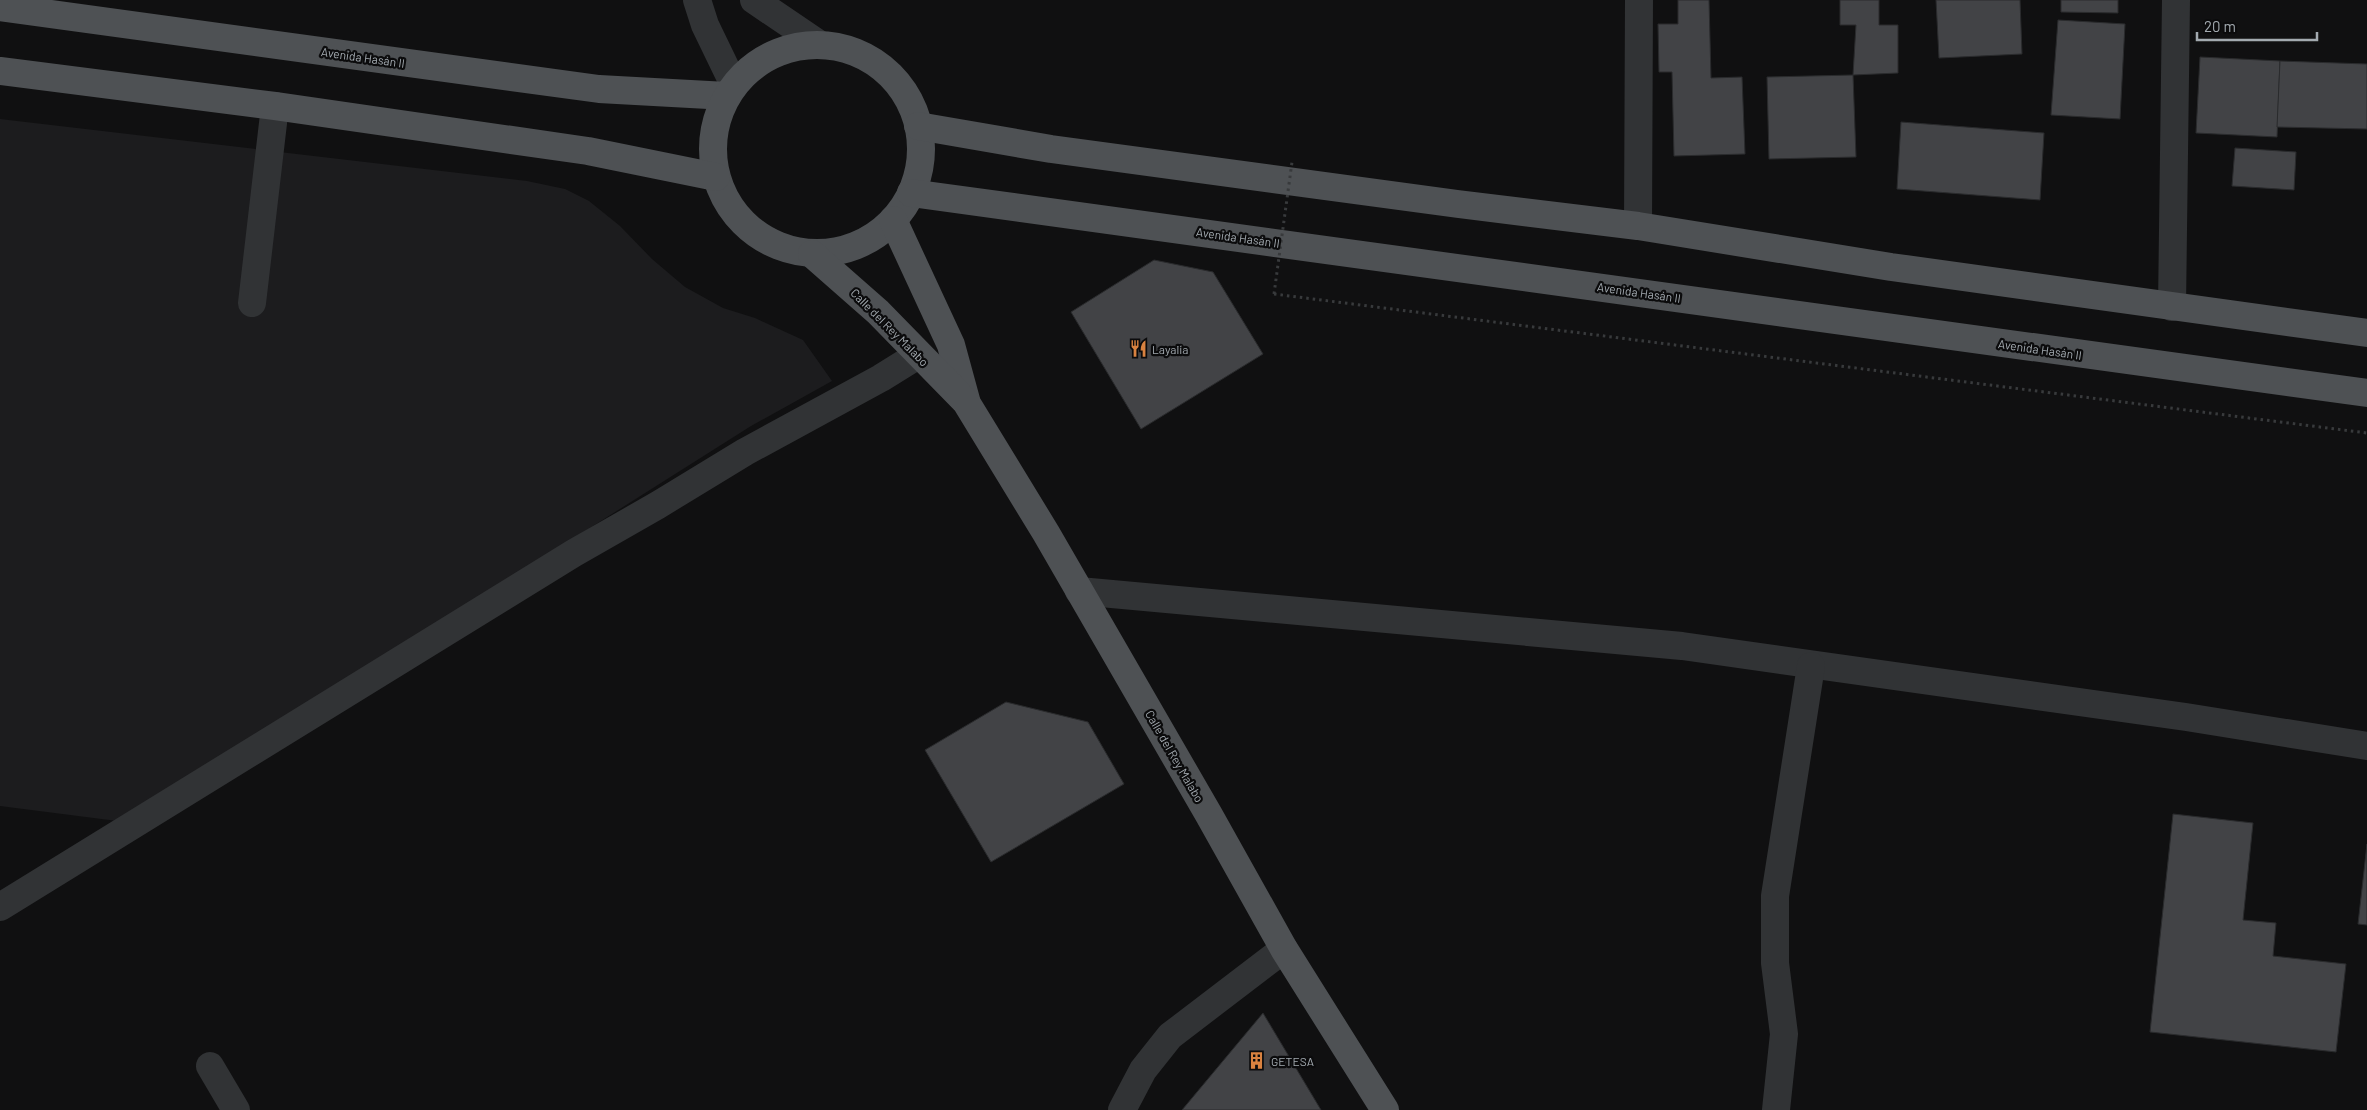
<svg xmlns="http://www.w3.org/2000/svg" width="2367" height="1110" font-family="Barlow,sans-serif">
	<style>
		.built { fill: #1c1c1e }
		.building { fill: #424346; stroke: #2a2b2d }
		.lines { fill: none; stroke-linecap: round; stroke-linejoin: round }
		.path { stroke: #383a3c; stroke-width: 3; stroke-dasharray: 2.5 4; stroke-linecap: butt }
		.minor { stroke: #313335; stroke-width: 28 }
		.major { stroke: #4e5154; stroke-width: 28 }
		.path-bridge { stroke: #383a3c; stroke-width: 3; stroke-dasharray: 2.5 4; stroke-linecap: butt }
		.labels { text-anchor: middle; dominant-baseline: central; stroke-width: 4.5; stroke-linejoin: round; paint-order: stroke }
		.street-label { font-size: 12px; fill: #a3aab0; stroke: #0b0b0c }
		.poi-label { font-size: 12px; fill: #a3aab0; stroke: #0b0b0c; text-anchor: start }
	</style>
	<rect width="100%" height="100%" fill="#101011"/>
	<!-- built -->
	<polygon class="built" points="0,119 527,181 565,189 589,201 620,226 652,259 685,287 723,308 755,318 803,340 832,381 751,426 125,822 0,806"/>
	<!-- building -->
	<g class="building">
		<polygon points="1678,0 1709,0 1711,78 1742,77 1745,154 1674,156 1672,72 1659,72 1658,24 1678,24"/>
		<polygon points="1840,0 1879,0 1879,25 1898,25 1898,73 1853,75 1856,25 1840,25"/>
		<polygon points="1936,0 2020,0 2022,54 1939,58"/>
		<polygon points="2061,0 2118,0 2118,13 2061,12"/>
		<polygon points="2058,20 2125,24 2120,119 2051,115"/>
		<polygon points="2200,57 2280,61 2277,137 2196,133"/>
		<polygon points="2280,61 2367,64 2367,129 2277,127"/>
		<polygon points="1853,75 1856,157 1769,159 1767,77"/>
		<polygon points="1901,122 2044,133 2040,200 1897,189"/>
		<polygon points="2235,148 2296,152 2294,190 2232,186"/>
		<polygon points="1154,260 1213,272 1263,354 1141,429 1071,312"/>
		<polygon points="1006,702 1088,722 1124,784 991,862 925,750"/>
		<polygon points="2173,814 2253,823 2243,920 2276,923 2273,956 2346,964 2336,1052 2150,1032"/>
		<polygon points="2367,844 2367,925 2358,924"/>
		<polygon points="1263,1013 1321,1110 1182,1110"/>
	</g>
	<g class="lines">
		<!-- path -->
		<polyline class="path" points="1274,294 2367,433"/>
		<!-- minor -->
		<g class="minor">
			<polyline points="697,0 705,25 734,85"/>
			<polyline points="754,0 819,44"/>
			<polyline points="1638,226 1639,0"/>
			<polyline points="252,303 275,106"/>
			<polyline points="2172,307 2176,0"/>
			<polyline points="1079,591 1682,646 2186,717 2367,746"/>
			<polyline points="0,907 574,553 658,505 745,452 881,378 918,355"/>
			<polyline points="210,1066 236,1110"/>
			<polyline points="1122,1110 1143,1070 1170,1036 1284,949"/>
			<polyline points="1776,1110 1784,1034 1775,963 1775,896 1811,666"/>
		</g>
		<!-- major -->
		<g class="major">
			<polyline points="0,7 599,89 727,96"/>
			<circle cx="817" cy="149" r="104"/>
			<polyline points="0,71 275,106 588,151 716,177"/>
			<polyline points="918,126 1051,149 1458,204 1638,226 1891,267 2367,333"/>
			<polyline points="911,193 2367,393"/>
			<polyline points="893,220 951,345 966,400"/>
			<polyline points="812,254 878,312 966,402 1046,533 1209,815 1284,949 1385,1110"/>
		</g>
		<!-- path-bridge -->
		<polyline class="path-bridge" points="1274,294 1292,162"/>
	</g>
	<!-- icons -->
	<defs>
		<symbol id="restaurant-bare" viewBox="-9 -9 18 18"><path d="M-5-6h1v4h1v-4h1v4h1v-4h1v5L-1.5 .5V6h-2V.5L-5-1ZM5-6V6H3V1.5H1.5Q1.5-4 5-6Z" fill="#d98240" stroke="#0b0b0c" stroke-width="2.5" paint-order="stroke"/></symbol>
		<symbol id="building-bare" viewBox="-9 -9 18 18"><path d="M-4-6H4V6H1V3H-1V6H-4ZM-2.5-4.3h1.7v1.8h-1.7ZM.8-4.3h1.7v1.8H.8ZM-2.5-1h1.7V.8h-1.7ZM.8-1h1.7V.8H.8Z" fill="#d98240" stroke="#0b0b0c" stroke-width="2.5" paint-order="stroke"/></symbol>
	</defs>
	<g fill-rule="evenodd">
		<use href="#restaurant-bare" x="1126" y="336" width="25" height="25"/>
		<use href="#building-bare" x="1244" y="1048" width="25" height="25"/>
	</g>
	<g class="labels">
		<!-- street labels -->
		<g class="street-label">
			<text transform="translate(363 57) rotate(8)">Avenida Hasán II</text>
			<text transform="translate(1238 237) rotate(8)">Avenida Hasán II</text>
			<text transform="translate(1639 292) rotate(8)">Avenida Hasán II</text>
			<text transform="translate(890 327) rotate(45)">Calle del Rey Malabo</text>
			<text transform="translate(2040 349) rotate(8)">Avenida Hasán II</text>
			<text transform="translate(1175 756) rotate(60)">Calle del Rey Malabo</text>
		</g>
		<!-- poi labels -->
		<g class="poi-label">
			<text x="1152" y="349">Layalia</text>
			<text x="1271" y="1061">GETESA</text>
		</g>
	</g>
	<!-- scale -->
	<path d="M2197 32v8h120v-8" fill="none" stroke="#a3aab0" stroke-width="2.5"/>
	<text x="2204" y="32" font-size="15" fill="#a3aab0" stroke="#0b0b0c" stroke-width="4" paint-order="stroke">20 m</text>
</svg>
